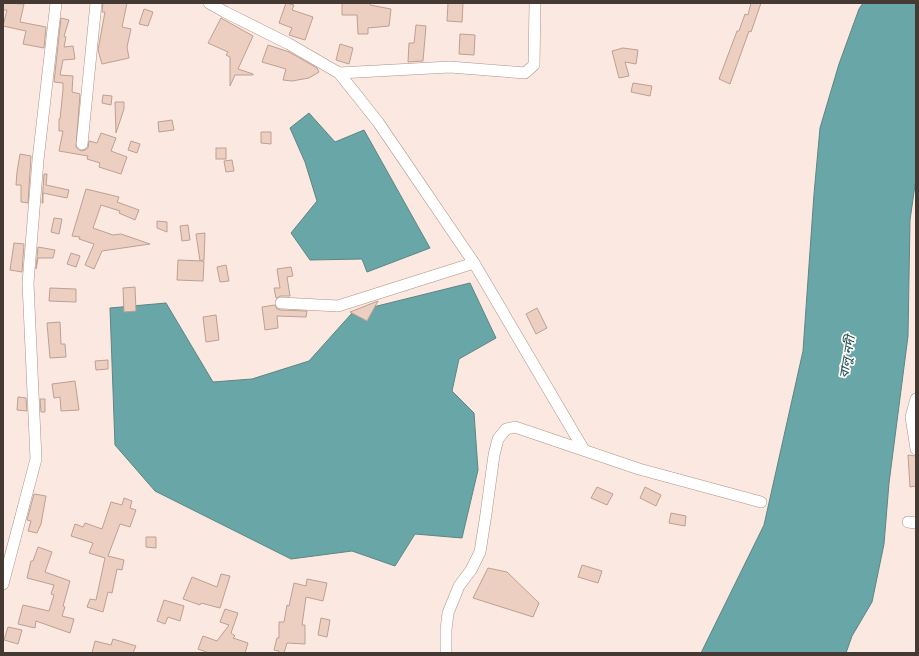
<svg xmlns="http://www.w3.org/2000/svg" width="919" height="656" font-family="Helvetica,'Noto Sans Bengali',sans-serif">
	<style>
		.water { fill: #68a6a7; stroke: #5e8584 }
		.building { fill: #edcfc2; stroke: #bda093 }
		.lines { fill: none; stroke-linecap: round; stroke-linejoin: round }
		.minor-casing { stroke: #ae9285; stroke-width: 12 }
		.minor { stroke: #fff; stroke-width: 11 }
		.labels { text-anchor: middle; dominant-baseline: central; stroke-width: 3.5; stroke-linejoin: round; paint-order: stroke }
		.water-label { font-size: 13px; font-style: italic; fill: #164e4f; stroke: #fff9f6 }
	</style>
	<rect width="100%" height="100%" fill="#fbe8e0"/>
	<!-- water -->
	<g class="water">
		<polygon points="863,3 916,3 916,178 910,220 908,336 889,483 884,544 872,602 852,636 846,653 701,653 764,525 803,351 814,194 820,128 839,64 859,9"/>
		<polygon points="309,113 335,142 364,130 430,248 367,272 362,259 310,260 291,233 317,201 305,162 290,128"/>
		<polygon points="470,283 496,338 459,359 452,391 474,413 478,470 462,538 415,534 395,566 352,551 291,559 155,491 115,445 110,308 166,303 213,382 252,379 309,361 353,312"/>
	</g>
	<!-- building -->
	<g class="building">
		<polygon points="3,3 24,4 20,22 46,27 44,48 23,44 26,31 3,26 7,10 3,10"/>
		<polygon points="103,3 127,3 122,27 131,29 127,47 129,58 102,64 98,50 105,12 102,12"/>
		<polygon points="286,3 294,5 292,10 313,17 305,40 289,35 292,28 279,23"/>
		<polygon points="342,3 371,3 370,5 391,9 389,26 368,28 368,34 358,34 357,15 342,15"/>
		<polygon points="448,3 463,3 462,22 447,21"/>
		<polygon points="751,3 761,3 751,32 749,31 730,84 719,79 737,31 739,31 745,14 748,15"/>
		<polygon points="144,9 153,12 148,26 139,24"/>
		<polygon points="61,18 69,20 64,36 66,37 64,47 73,46 75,59 63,60 60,75 73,76 72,92 80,94 76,147 81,151 85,150 88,148 89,141 97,143 101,133 116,138 111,151 127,157 121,174 99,167 100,163 87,159 88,156 59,151 63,131 59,131 59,119 60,119 63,90 63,83 54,82"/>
		<polygon points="221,18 253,36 238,69 253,74 253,75 235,75 230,86 230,57 226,55 228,52 208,43"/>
		<polygon points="416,25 426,26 423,61 408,62 409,43 414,43"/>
		<polygon points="460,34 475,35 474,55 459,54"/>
		<polygon points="340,44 353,48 349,64 336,60"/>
		<polygon points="268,45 289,52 317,68 319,72 309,78 292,81 283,80 286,69 262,62"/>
		<polygon points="623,48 638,50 636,64 625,62 629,76 619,78 612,51"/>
		<polygon points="633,83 652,86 650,96 631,92"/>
		<polygon points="103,95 112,96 111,105 102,103"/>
		<polygon points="115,102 124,102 124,109 116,133"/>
		<polygon points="172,120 174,130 159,132 158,122"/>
		<polygon points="261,132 271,132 271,144 261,143"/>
		<polygon points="131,141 140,144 137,153 128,150"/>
		<rect x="216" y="148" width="10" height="11"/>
		<polygon points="20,154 31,156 28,203 21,202 21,185 16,185 17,172"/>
		<polygon points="232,160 234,171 226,172 224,161"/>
		<polygon points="44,174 47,174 46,185 69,190 67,198 43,193 43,203 42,203"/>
		<polygon points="86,189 119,197 117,202 139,210 135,220 119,213 120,211 101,205 93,228 113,235 121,234 150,244 102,251 94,269 85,265 94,244 79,239 80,237 72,236"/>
		<polygon points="54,218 62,219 59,234 51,232"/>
		<polygon points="157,221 167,222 167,232 157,228"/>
		<polygon points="188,225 190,240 182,241 180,226"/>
		<polygon points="205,233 204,260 200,261 196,234"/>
		<polygon points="14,243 24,244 22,272 10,270"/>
		<polygon points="38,247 55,250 53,258 38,258 36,269"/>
		<polygon points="71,253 80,256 76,267 67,264"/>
		<polygon points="178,260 204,261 203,281 177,280"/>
		<polygon points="226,265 229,281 220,282 217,267"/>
		<polygon points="291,267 293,276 287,277 290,296 281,296 276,298 274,288 280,288 277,269"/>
		<polygon points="135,287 136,311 124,312 123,288"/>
		<polygon points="50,288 76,289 76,302 49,301"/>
		<polygon points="378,301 367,321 350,312"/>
		<polygon points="275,305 277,309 281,310 307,311 306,317 277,316 278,328 265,330 262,307"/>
		<polygon points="537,308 547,328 536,334 526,314"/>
		<polygon points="216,315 219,340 206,342 203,317"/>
		<polygon points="60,322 61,344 65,344 66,357 50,358 47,323"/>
		<polygon points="108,360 108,369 96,370 95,361"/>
		<polygon points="75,381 79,410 61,411 60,397 54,398 52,384"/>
		<polygon points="18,397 26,398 27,411 17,410"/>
		<polygon points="40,399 45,399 45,412 41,412"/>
		<polygon points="908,455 916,456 916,486 910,487"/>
		<polygon points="597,487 613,494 607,505 591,498"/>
		<polygon points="645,487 661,495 656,506 640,498"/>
		<polygon points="34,494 46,496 41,524 37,533 28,531 31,521 27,520"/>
		<polygon points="124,498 132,501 130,508 136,510 130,527 120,524 108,556 124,560 122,570 117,569 112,593 108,592 103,612 87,607 90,599 96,600 105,558 89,553 93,543 71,536 75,524 83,527 85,523 102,529 111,502 122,505"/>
		<polygon points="671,513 686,516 685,526 669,523"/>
		<polygon points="146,537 156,537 156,548 146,547"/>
		<polygon points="38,547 52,552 45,572 70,581 63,606 65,607 62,616 74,619 70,633 36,621 35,628 18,624 23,605 49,611 54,595 51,594 54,585 27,578 31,561 33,561"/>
		<polygon points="582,565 602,571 598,583 578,577"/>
		<polygon points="488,568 507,572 539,603 533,617 473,598"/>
		<polygon points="221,574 230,576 220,608 201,603 200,605 183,599 192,577 217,587"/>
		<polygon points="307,579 327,583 323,601 306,597 302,625 305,625 305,644 287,643 284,653 279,653 279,651 274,650 277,638 279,638 279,622 284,622 287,605 289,606 294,583 306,586"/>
		<polygon points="164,600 184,606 180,621 168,617 165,624 157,621"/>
		<polygon points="225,609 238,613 231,633 235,636 233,638 248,643 245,653 209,653 198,649 203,636 217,641 229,625 220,622"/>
		<polygon points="321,618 330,620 327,637 318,635"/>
		<polygon points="8,627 22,630 18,644 4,640"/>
		<polygon points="113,639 136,646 133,653 92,653 95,641 111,645"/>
	</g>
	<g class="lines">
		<defs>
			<g id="minor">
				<polyline points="209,3 225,12 289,44 339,73 378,122 474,263 584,450"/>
				<polyline points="339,73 450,67 525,73 534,65 535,3"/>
				<polyline points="82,144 96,3"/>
				<polyline points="281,303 338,306 474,263"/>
				<polyline points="916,399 911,417 916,449"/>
				<polyline points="908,522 916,523"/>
				<polyline points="3,584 36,459 28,283 38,160 56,3"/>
				<polyline points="446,653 446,630 448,613 459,586 471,570 480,552 486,514 494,455 498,439 506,429 515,427 639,469 761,502"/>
			</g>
		</defs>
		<!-- minor casing -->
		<use href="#minor" class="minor-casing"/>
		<!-- minor -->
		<use href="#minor" class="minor"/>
	</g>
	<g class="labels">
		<!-- water labels -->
		<g class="water-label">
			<text transform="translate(847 357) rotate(-80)">বালু নদী</text>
		</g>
	</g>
	<!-- border -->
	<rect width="919" height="656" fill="none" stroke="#453933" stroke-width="8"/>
</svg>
